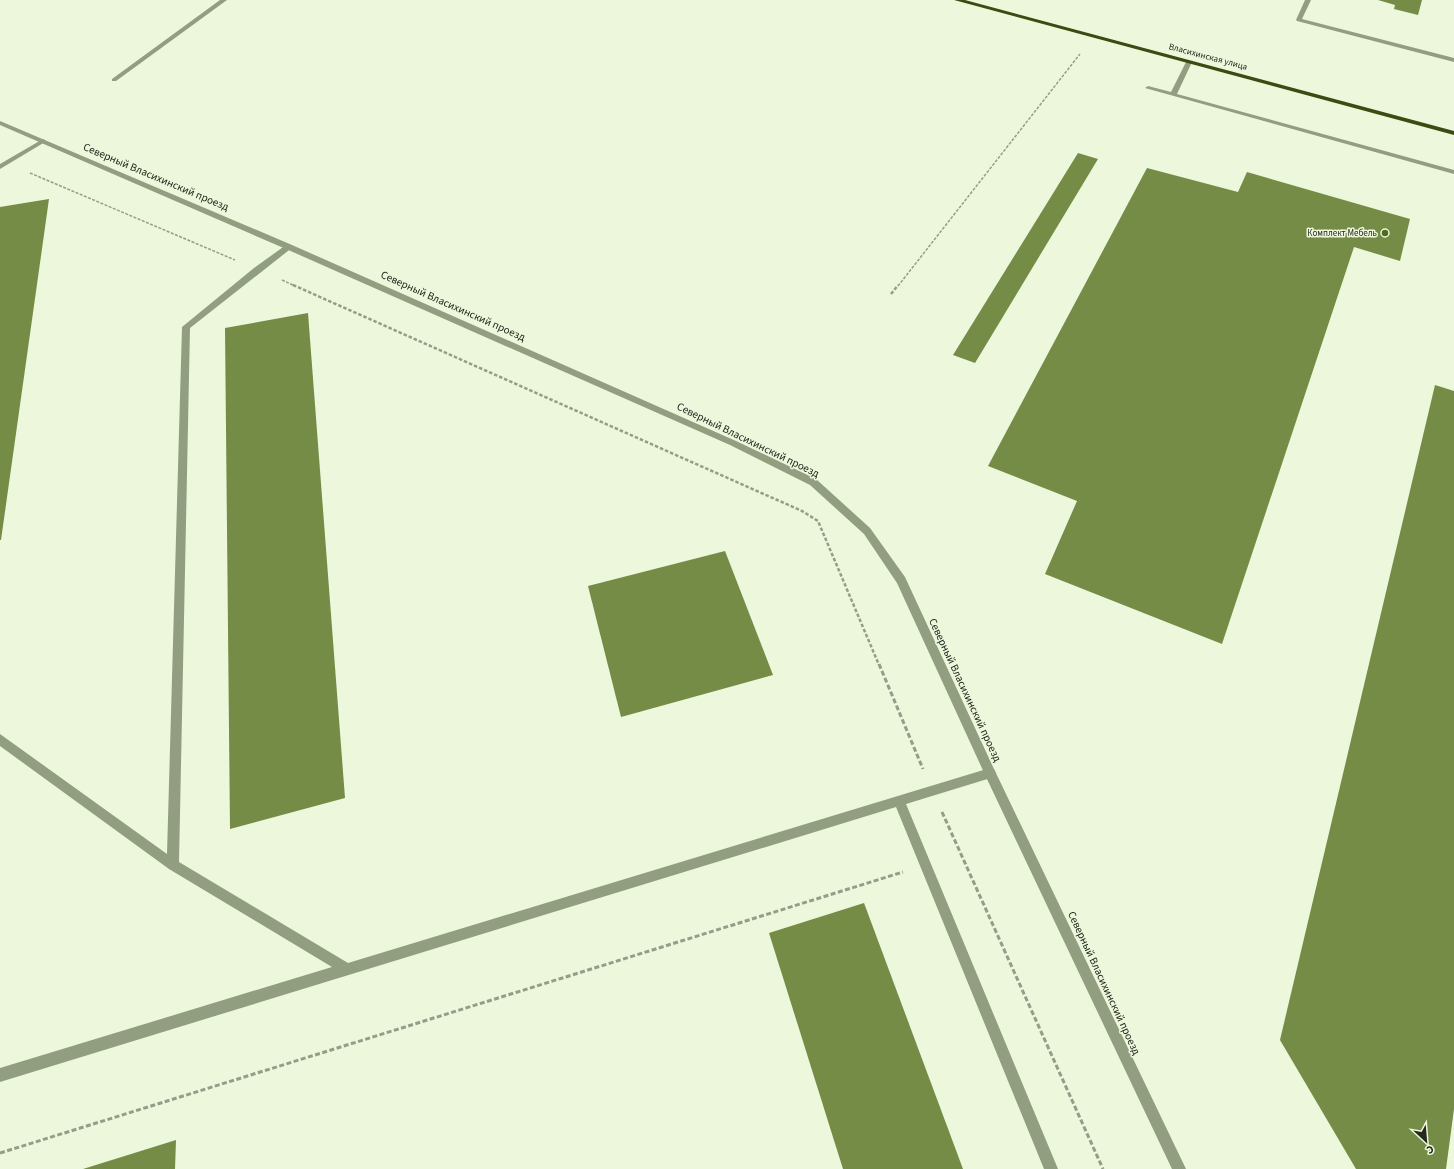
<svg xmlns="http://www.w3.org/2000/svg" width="1454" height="1169" font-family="'Source Sans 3',sans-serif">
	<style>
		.building { fill: #748c46 }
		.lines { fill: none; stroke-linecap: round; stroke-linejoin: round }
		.path-far2 { stroke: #959d8a; stroke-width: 1.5; stroke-dasharray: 3 1.5; stroke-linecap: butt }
		.path-far1 { stroke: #959d8a; stroke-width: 2.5; stroke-dasharray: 3.5 2; stroke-linecap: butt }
		.path { stroke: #959d8a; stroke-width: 3; stroke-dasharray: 5 2.5; stroke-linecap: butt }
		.service { fill: #929e80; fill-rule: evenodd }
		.minor { fill: #929e80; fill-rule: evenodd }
		.trunk { fill: #3a4c12; fill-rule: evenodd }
		.poi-dot { fill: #516a1b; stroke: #ecf7dc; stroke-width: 1.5 }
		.labels { text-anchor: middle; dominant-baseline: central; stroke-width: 3; stroke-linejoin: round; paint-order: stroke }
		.far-street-label { font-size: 9px; fill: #24281e; stroke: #ecf7dc }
		.far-poi-label { font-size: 9px; fill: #24281e; stroke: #ecf7dc; text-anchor: end }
		.street-label { font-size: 11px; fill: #24281e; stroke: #ecf7dc }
	</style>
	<rect width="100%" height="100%" fill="#ecf7dc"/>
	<!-- building -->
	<g class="building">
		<polygon points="1378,0 1422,0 1418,15 1394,9 1395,5"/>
		<polygon points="1078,153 1098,159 975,363 953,355"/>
		<polygon points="1147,168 1238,192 1247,172 1410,219 1400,261 1354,247 1222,644 1045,574 1077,501 988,466"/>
		<polygon points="49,199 1,540 0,540 0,207"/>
		<polygon points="308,313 345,798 230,829 225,328"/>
		<polygon points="1435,385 1454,391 1454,1109 1446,1169 1356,1169 1280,1040"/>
		<polygon points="725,551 773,675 621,717 588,586"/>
		<polygon points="864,903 963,1169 843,1169 769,933"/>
		<polygon points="176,1140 175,1169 83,1169"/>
	</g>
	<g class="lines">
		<!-- path-far2 -->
		<g class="path-far2">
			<polyline points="30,173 235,260"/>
			<polyline points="282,280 295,286"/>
			<polyline points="898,286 1080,54"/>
		</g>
		<!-- path-far1 -->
		<g class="path-far1">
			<polyline points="293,285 802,511 818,521 879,665"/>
			<polyline points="891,294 898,285"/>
		</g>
		<!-- path -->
		<g class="path">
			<polyline points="879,664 923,769"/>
			<polyline points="942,812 1103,1169"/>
			<polyline points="0,1153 903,872"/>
		</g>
		<!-- service -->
		<g class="service">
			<polygon points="220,0 227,0 116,81 112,81 112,79"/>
			<polygon points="1305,0 1311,0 1302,19 1454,58 1454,62 1297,21 1296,20"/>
			<polygon points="1189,60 1192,62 1177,94 1454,170 1454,174 1145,88 1148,86 1171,92 1186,62"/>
			<polygon points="43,139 45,140 45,142 0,169 0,164"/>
			<polygon points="286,245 292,245 293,247 190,328 179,862 348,963 990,768 994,769 996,773 994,777 906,804 1058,1169 1044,1169 896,807 0,1082 0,1068 332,967 169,869 0,746 0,734 167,854 182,327 254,268"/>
		</g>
		<!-- minor -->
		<polygon class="minor" points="0,121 292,245 736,441 816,479 870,528 905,577 994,769 1186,1169 1172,1169 986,777 897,583 864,534 810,485 730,445 286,249 0,125"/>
		<!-- trunk -->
		<polygon class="trunk" points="954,0 965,0 1454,131 1454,135"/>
	</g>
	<!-- markers -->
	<circle class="poi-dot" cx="1385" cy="233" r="4"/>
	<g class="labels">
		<!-- far-street labels -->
		<g class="far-street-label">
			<text transform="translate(1208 57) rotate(15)">Власихинская улица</text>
		</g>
		<!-- far-poi labels -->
		<g class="far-poi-label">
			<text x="1377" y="233">Комплект Мебель</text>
		</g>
		<!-- street labels -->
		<g class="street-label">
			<text transform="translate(156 177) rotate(23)">Северный Власихинский проезд</text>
			<text transform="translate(453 306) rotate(24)">Северный Власихинский проезд</text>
			<text transform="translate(748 440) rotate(26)">Северный Власихинский проезд</text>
			<text transform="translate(965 690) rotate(65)">Северный Власихинский проезд</text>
			<text transform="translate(1104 983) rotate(65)">Северный Власихинский проезд</text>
		</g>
	</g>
	<!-- north arrow -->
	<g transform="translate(1426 1141) rotate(154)" stroke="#ecf7dc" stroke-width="3" paint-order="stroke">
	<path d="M0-3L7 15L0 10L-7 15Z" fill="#24281e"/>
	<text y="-6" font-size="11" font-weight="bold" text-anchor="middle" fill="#24281e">С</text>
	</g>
</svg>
